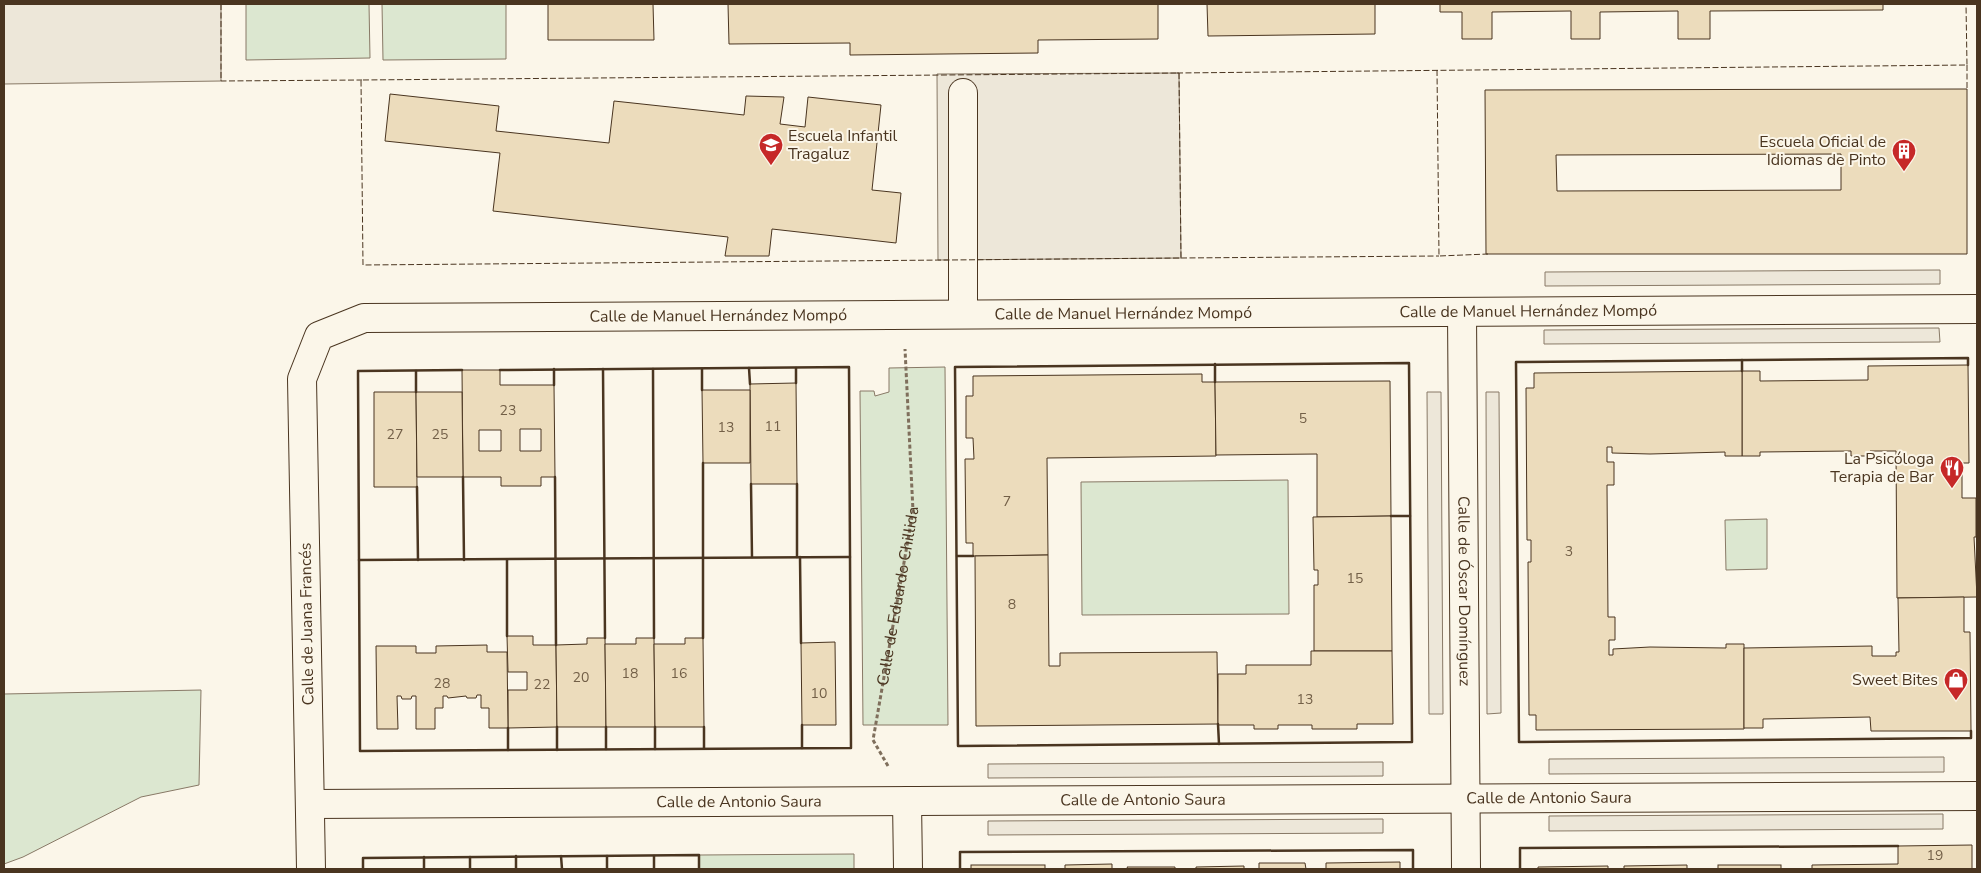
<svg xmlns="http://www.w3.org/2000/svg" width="1981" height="873" font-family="'Nunito Sans',sans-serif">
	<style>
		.green { fill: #dce7d0; stroke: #887966 }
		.parking { fill: #ede7d9; stroke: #887966 }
		.building { fill: #ecdcbc; stroke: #4a3520; fill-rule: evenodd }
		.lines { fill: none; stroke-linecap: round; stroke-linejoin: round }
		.minor-casing { stroke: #4a3520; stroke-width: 30 }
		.path { stroke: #7f6f5c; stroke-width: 3; stroke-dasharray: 4 2.5; stroke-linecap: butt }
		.minor { stroke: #fbf6e9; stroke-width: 28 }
		.fence { stroke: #4a3520; stroke-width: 1; stroke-dasharray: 6 2.5; stroke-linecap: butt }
		.wall { stroke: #4a3520; stroke-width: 2.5 }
		.labels { text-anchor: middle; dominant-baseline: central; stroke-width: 4; stroke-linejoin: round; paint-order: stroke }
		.number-label { font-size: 14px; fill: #725f47 }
		.poi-label { font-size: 16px; fill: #4a3520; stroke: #fbf6e9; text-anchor: end }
		.street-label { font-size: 16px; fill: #4a3520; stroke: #fbf6e9 }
	</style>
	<rect width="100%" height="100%" fill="#fbf6e9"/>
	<!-- green -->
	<g class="green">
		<polygon points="246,4 369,4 370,58 246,60"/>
		<polygon points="382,4 506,4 506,59 383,60"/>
		<polygon points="945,367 948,725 863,725 860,391 874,391 875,396 889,392 889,368"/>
		<polygon points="1288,480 1289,614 1082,615 1081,482"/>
		<polygon points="1767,519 1767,569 1726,570 1725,520"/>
		<polygon points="201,690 199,785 141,797 23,857 4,864 4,694"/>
		<polygon points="854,854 854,869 699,869 699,855"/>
	</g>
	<!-- parking -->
	<g class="parking">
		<polygon points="4,4 221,4 221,81 4,84"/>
		<polygon points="1179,73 1181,258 938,260 937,74"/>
		<polygon points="1940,270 1940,284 1545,286 1545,272"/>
		<polygon points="1939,328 1940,342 1544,344 1544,330"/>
		<polygon points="1427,392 1441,392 1443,714 1429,714"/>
		<polygon points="1486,392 1499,392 1501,713 1487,714"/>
		<polygon points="1944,757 1944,772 1549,774 1549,759"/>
		<polygon points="1383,762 1383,776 988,778 988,764"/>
		<polygon points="1943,814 1943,829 1549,831 1549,816"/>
		<polygon points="1383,819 1383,833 988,835 988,821"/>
	</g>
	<!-- building -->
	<g class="building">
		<polygon points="548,4 653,4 654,40 548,40"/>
		<polygon points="728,4 1158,4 1158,39 1038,40 1038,53 850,55 850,43 729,44"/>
		<polygon points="1207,4 1375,4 1375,34 1208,36"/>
		<polygon points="1440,4 1883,4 1883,10 1710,11 1710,39 1678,39 1678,11 1600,12 1600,39 1571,39 1571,11 1492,12 1492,39 1462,39 1462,12 1440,12"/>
		<path d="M 1967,89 L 1967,254 L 1486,254 L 1485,90 ZM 1841,154 L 1841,190 L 1557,191 L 1556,155 Z"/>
		<polygon points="390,94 499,106 496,131 609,143 614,101 744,115 746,96 784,97 780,124 805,127 808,97 881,105 872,190 901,193 896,243 772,229 769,256 725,256 728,237 493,211 500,153 385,141"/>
		<polygon points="1968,365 1969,463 1962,463 1962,498 1976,498 1976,537 1974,537 1977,597 1897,598 1896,451 1870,451 1870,456 1851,456 1851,451 1760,452 1760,456 1742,456 1742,371 1760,371 1760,381 1868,380 1868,366"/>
		<path d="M 462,370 L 500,370 L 500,385 L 554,385 L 555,477 L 541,477 L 541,486 L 501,486 L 501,477 L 463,477 ZM 520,429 L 541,429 L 541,451 L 520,451 ZM 479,430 L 501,430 L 501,451 L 479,451 Z"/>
		<polygon points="1742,371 1742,456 1725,456 1725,452 1650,454 1612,453 1612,447 1607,447 1607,462 1614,462 1614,485 1607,485 1608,617 1615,617 1615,640 1609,640 1609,655 1613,655 1613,649 1650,647 1726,648 1726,644 1744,644 1744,729 1536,730 1536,715 1529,715 1528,562 1531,562 1531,540 1527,540 1526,388 1534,388 1534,373"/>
		<polygon points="1202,374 1202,382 1215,382 1216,456 1047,458 1048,555 973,556 973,543 966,543 965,459 974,459 973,438 966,438 966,396 973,396 973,376"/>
		<polygon points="1390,381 1391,516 1317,517 1317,454 1216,455 1215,382"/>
		<polygon points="796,383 797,484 751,484 750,384"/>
		<polygon points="702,390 750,390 750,463 703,463"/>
		<polygon points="374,392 416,392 417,487 374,487"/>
		<polygon points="416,392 462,392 463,477 417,477"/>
		<polygon points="1391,516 1392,651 1314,651 1314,585 1318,585 1318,570 1314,570 1313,517"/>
		<polygon points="1048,555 1049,666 1060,666 1060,653 1217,652 1218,724 976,726 975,556"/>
		<polygon points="1964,597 1964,632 1970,632 1971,731 1871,731 1870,717 1763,719 1763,728 1744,728 1744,648 1872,646 1872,656 1896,656 1896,652 1899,652 1898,598"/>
		<polygon points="507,636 533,636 533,645 556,645 557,727 508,728 508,690 527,690 527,672 508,672"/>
		<polygon points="587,638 605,638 606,727 557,727 556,645 587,644"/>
		<polygon points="636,638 654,638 655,727 606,727 605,644 636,644"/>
		<polygon points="685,638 703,638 704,727 655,727 654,644 685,644"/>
		<polygon points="835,642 836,725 802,725 801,643"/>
		<polygon points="487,645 487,652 507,652 508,728 489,728 489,708 481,708 481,695 477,695 476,698 467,698 466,696 448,698 447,696 443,696 443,708 435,708 435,729 416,729 416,696 412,696 411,699 402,699 401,696 397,696 398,729 377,729 376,646 416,646 416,653 436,653 436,646"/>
		<polygon points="1311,651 1392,651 1393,724 1357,724 1357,729 1312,729 1312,725 1278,725 1278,729 1254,729 1254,725 1218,725 1218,674 1246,674 1246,665 1311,665"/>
		<polygon points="1972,845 1972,869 1812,869 1812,865 1898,864 1898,846"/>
		<polygon points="1400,862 1400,869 1247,869 1259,869 1259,863 1305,863 1306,869 1326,869 1326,863"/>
		<polygon points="1112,864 1112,869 1065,869 1065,865"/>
		<rect x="971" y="865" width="74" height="4"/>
		<polygon points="1687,865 1687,869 1624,869 1624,866"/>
		<rect x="1718" y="865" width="63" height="4"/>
		<polygon points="1244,866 1244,869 1196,869 1196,867"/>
		<polygon points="1608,866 1608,869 1538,869 1538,867"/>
		<polygon points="1127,867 1175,867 1175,869 1128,869"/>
	</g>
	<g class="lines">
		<defs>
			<g id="minor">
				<polyline points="963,93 963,314"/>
				<path id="s2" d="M 1462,313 L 1466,869"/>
				<polyline points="907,801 908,869"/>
				<path id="s3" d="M 311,804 L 1977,796"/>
				<path id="s4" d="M 311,869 L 302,379 L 319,336 L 364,318 L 1977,309"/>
			</g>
		</defs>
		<!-- minor casing -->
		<use href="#minor" class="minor-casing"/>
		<!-- path -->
		<path class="path" id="s1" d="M 888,766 L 873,740 L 913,511 L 905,349"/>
		<!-- minor -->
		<use href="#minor" class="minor"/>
		<!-- fence -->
		<g class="fence">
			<polyline points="221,4 221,81 362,80"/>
			<polyline points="1967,65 1967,90"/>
			<polyline points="1437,70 1439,256 1488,254"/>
			<polyline points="1177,73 1967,65 1966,4"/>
			<polygon points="1179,73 1181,258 363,265 361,80"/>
			<polyline points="1181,258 1439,256"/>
		</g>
		<!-- wall -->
		<g class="wall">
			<polyline points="1742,360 1742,371"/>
			<polygon points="1409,363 1412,742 958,746 955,367"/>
			<polyline points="1215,364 1215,382"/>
			<polyline points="1968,365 1968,358 1516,362 1519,742 1971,738 1971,731"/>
			<polyline points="749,368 750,384"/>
			<polyline points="796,368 796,383"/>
			<polyline points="554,369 554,385"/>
			<polyline points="603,369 605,638"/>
			<polyline points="653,369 654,638"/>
			<polyline points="702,369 702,390"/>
			<polyline points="462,370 358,371 360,751 851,748 849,367 500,370"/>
			<polyline points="416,371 416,392"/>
			<polyline points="703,463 703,638"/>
			<polyline points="463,477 464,560"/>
			<polyline points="555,477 556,645"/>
			<polyline points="751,484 752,557"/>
			<polyline points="797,484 797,557"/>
			<polyline points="417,487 418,560"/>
			<polyline points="1391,516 1410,516"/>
			<polyline points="957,556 973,556"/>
			<polyline points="800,557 801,643"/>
			<polyline points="359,560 850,557"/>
			<polyline points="507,560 507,636"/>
			<polyline points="1218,724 1219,744"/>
			<polyline points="802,725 802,748"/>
			<polyline points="557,727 557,750"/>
			<polyline points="606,727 606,749"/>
			<polyline points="655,727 655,749"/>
			<polyline points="704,727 704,748"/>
			<polyline points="508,728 508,750"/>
			<polyline points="516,856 516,869"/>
			<polyline points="561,856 562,869"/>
			<polyline points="607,856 607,869"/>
			<polyline points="654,856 654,869"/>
			<polyline points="424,857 424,869"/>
			<polyline points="470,857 470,869"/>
			<polyline points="363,869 363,858 699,855 699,869"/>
			<polyline points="960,869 960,852 1413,850 1413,869"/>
			<polyline points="1520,869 1520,848 1898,846"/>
		</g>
	</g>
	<!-- icons -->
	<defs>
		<symbol id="school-pin" viewBox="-11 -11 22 30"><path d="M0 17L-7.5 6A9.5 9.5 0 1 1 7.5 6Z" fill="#c62828" stroke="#fbf6e9"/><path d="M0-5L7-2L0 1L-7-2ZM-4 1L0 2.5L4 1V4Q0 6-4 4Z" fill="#fff"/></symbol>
		<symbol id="building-pin" viewBox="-11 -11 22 30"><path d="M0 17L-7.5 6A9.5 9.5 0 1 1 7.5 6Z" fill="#c62828" stroke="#fbf6e9"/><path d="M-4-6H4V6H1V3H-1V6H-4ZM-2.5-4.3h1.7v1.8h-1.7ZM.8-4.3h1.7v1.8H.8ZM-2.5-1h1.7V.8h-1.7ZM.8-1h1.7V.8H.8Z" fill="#fff"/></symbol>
		<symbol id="restaurant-pin" viewBox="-11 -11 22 30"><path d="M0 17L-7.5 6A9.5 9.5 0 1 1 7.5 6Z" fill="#c62828" stroke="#fbf6e9"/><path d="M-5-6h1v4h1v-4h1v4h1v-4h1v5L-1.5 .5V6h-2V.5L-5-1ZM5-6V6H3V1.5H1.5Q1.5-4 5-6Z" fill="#fff"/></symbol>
		<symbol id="shop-pin" viewBox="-11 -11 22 30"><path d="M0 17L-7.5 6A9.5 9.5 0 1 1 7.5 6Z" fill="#c62828" stroke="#fbf6e9"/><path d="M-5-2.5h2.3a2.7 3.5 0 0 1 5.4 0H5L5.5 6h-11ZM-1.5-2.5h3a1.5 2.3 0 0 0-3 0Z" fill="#fff"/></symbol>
	</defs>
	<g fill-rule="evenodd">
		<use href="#school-pin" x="757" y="131" width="28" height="38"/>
		<use href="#building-pin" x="1890" y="137" width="28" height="38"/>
		<use href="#restaurant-pin" x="1938" y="454" width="28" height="38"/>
		<use href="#shop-pin" x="1942" y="666" width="28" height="38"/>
	</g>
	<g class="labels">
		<!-- number labels -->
		<g class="number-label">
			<text x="508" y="410">23</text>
			<text x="1303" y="418">5</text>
			<text x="773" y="426">11</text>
			<text x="726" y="427">13</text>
			<text x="395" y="434">27</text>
			<text x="440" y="434">25</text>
			<text x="1007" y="501">7</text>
			<text x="1569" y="551">3</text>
			<text x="1355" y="578">15</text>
			<text x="1012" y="604">8</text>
			<text x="630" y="673">18</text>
			<text x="679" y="673">16</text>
			<text x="581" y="677">20</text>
			<text x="442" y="683">28</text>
			<text x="542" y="684">22</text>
			<text x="819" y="693">10</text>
			<text x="1305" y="699">13</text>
			<text x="1935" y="855">19</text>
		</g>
		<!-- poi labels -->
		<g class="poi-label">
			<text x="788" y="136" text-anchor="start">Escuela Infantil<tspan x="788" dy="18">Tragaluz</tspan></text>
			<text x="1886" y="142">Escuela Oficial de<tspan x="1886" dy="18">Idiomas de Pinto</tspan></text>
			<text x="1934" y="459">La Psicóloga<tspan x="1934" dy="18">Terapia de Bar</tspan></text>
			<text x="1938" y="680">Sweet Bites</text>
		</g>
		<!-- street labels -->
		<g class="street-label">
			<text stroke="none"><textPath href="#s4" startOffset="1749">Calle de Manuel Hernández Mompó</textPath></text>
			<text stroke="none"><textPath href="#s4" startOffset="1344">Calle de Manuel Hernández Mompó</textPath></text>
			<text stroke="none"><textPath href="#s4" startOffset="939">Calle de Manuel Hernández Mompó</textPath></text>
			<text stroke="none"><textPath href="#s2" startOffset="278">Calle de Óscar Domínguez</textPath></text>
			<text stroke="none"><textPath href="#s1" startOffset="176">Calle de Eduardo Chillida</textPath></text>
			<text transform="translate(307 624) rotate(-91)">Calle de Juana Francés</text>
			<text stroke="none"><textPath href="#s3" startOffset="1238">Calle de Antonio Saura</textPath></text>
			<text stroke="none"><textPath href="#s3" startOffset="832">Calle de Antonio Saura</textPath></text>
			<text stroke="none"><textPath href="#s3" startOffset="428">Calle de Antonio Saura</textPath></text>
		</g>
	</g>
	<!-- border -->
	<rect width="1981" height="873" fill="none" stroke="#4a3520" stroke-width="10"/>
</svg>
